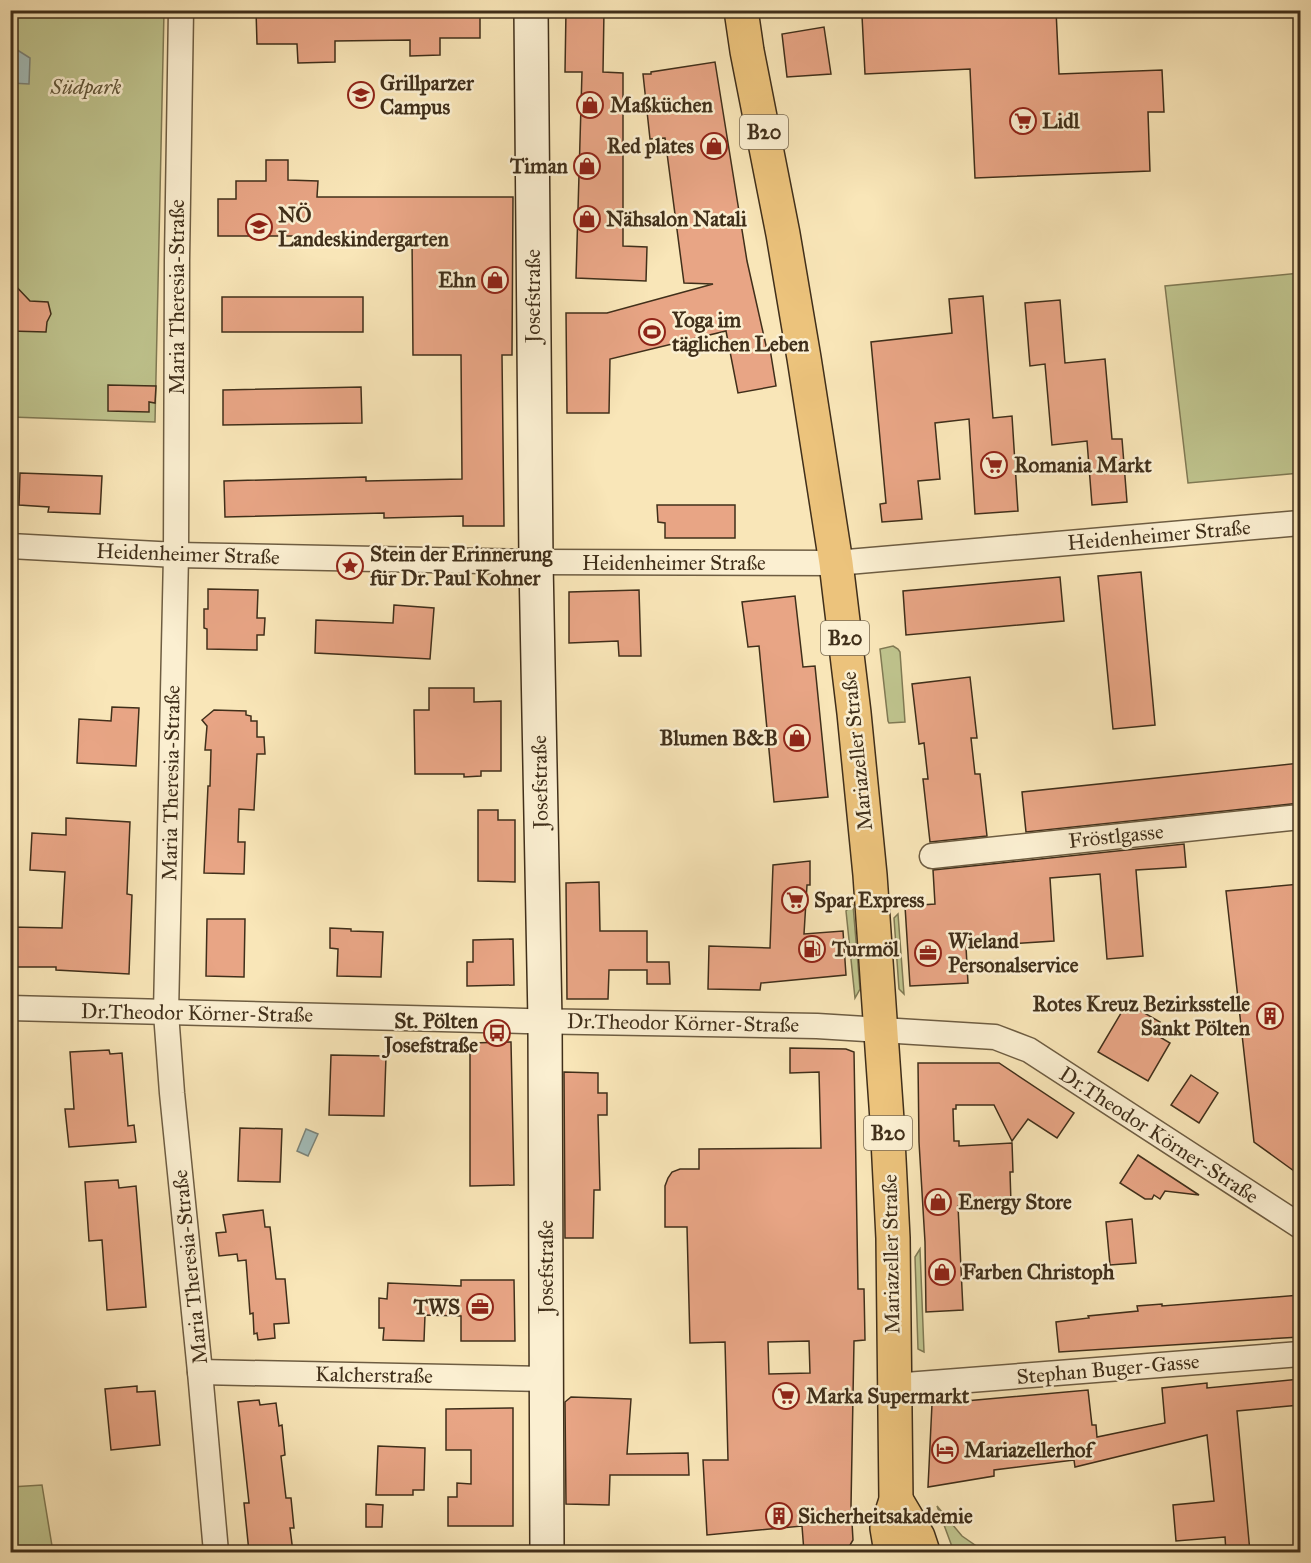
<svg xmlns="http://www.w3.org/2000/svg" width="1311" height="1563" font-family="'IM FELL Great Primer',serif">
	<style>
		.green { fill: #bfc48e; stroke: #807a54; stroke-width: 1.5 }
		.water { fill: #a3bdba; stroke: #7b847a; stroke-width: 1.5 }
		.building { fill: #e8a585; stroke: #402f1a; stroke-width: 1.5; fill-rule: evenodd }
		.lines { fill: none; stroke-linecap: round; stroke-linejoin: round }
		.street-casing { stroke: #6e5d42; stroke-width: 27 }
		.secondary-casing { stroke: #402f1a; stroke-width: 36 }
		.primary-casing { stroke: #402f1a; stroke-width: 36 }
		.street { stroke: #fbefd1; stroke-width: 24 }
		.secondary { stroke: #fbefd1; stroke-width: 33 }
		.primary { stroke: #ecc37c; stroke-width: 33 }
		.labels { text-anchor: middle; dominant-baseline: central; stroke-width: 5; stroke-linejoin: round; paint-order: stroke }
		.shield { fill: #fbefd1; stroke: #786951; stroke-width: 1.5 }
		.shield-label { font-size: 20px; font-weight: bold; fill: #402f1a }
		.poi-label { font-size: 21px; font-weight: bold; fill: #402f1a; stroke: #fbefd1; text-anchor: start }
		.park-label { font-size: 21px; font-style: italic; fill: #605437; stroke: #fbefd1 }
		.street-label { font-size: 21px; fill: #402f1a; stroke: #fbefd1 }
	</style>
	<rect width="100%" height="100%" fill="#f9e6b8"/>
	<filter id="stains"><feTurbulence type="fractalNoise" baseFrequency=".00333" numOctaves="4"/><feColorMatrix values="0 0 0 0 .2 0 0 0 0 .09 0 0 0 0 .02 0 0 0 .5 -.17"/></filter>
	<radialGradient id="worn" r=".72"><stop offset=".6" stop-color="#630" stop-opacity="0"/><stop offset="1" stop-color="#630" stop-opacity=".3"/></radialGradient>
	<!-- green -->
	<g class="green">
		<polygon points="11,11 164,11 155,422 11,417"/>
		<polygon points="1300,273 1300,473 1188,483 1165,286"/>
		<polygon points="893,646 898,649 900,652 905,722 889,723 888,721 880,649"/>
		<polygon points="851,905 853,905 860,989 855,998 846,911"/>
		<polygon points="898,914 904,994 899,989 894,918"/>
		<polygon points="920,1249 924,1352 918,1349 915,1257"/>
		<polygon points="42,1485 53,1552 11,1552 11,1487"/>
		<polygon points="937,1506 962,1536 985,1552 954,1552"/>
	</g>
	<!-- water -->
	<g class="water">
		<polygon points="11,46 30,58 29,84 11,83"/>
		<polygon points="306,1129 318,1134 308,1156 297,1151"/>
	</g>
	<!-- building -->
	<g class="building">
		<polygon points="256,10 480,10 480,38 440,38 440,55 410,56 410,40 335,41 335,62 298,63 297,44 257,44"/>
		<polygon points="566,10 604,10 603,72 623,73 623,246 647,247 646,281 576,278 582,72 565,72"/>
		<polygon points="984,10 1056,10 1059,74 1162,70 1164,112 1148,112 1150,171 975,178 970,69 865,74 862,16"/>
		<polygon points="824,27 831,74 787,77 782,34"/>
		<polygon points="715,62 747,261 767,350 770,349 776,386 738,393 726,331 610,359 609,413 567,413 566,313 607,313 713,284 684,283 665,138 650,139 643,74 651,74 651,72"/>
		<polygon points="266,160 288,160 288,180 318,181 317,197 513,197 512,355 502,355 504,526 463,526 463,516 384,518 384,513 225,517 224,481 366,477 366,481 462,479 461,355 413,355 412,236 218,236 218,199 236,199 236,181 266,181"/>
		<polygon points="10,280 30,301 48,302 51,314 47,322 46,332 10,331"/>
		<polygon points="983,296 993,418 1012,416 1018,511 975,514 969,419 935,423 940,479 918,481 922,519 882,522 880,504 886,503 871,342 952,333 949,299"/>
		<rect x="222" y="297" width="141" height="35"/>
		<polygon points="1060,300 1065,363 1105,359 1112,439 1122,439 1127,502 1092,505 1087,441 1052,445 1045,364 1030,366 1025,303"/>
		<polygon points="108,385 156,386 155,403 149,402 149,412 108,411"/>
		<polygon points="361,387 362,423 223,425 223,390"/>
		<polygon points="20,473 102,476 100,514 48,512 49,507 19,505"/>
		<polygon points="657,505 735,505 735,538 665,538 665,523 658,522"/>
		<polygon points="1141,572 1155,725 1113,729 1098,576"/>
		<polygon points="1060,577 1064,621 906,635 903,591"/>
		<polygon points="208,589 258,590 257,618 265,618 264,635 257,635 257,650 207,649 207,629 204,628 204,609 208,609"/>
		<polygon points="639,590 641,656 619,656 618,641 569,643 569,592"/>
		<polygon points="795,596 803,667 815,666 828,797 774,802 759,646 748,647 742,602"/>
		<polygon points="394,605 434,608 430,659 315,653 316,620 393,623"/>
		<polygon points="970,677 977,738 971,738 975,774 980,774 987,836 930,842 923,779 928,779 924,743 919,744 912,684"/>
		<polygon points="429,688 474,688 474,702 501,701 501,771 481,771 481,776 464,777 464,774 415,774 414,710 429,710"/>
		<polygon points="112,707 139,708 136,766 77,763 79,719 111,721"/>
		<polygon points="214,710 246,711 246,715 251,716 251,721 257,721 257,737 264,737 265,754 257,754 254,810 239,809 238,842 245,842 244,874 204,873 208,786 210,786 211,750 205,750 207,726 202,720"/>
		<polygon points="1300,763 1300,803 1026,832 1022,792"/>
		<polygon points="478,810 498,810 498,820 515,820 515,882 478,881"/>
		<polygon points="66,818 130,822 127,894 132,895 129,974 56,970 56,967 10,967 10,927 62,928 65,872 30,870 32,833 66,835"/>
		<polygon points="1184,844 1186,867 1136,870 1143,956 1107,959 1100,874 1050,878 1054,941 966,947 968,983 910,986 905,906 935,904 933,870"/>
		<polygon points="810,861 810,885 807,885 804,934 843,931 846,975 761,983 760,990 708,989 709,946 770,948 773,865"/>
		<polygon points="599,882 600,931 647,931 647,962 669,962 670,984 647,984 647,970 609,970 608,999 567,999 566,883"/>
		<polygon points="1300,884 1300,1161 1294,1171 1254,1142 1226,891"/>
		<polygon points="207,919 245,919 244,977 206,976"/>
		<polygon points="330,928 351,929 351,931 383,932 381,977 337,976 338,949 330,948"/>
		<polygon points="513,939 514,985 467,986 467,962 473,962 473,940"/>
		<polygon points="1127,1003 1160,1022 1153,1033 1170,1043 1148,1081 1098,1052"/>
		<polygon points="511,1042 514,1185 470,1186 470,1043"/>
		<path d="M 790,1048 L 846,1049 L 854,1052 L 858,1289 L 864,1289 L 865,1340 L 854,1341 L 851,1506 L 853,1540 L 846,1552 L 804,1552 L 802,1526 L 707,1535 L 703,1460 L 728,1460 L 725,1342 L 690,1343 L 687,1227 L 665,1227 L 665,1186 L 668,1178 L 672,1172 L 680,1169 L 699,1169 L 699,1149 L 821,1148 L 819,1072 L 790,1073 ZM 809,1341 L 810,1373 L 769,1374 L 768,1342 Z"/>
		<polygon points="109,1050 110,1054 122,1053 128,1126 134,1125 136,1142 69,1147 65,1109 74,1109 70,1052"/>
		<polygon points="331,1055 386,1056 384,1116 329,1115"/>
		<polygon points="918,1063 999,1063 1074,1113 1057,1138 1028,1119 1012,1141 994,1105 956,1105 956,1109 953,1109 954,1141 959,1141 959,1146 1012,1143 1013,1172 1010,1172 1011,1203 958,1206 963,1310 926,1312 925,1242 919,1142"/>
		<polygon points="564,1072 598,1073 598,1093 607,1093 607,1115 598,1115 600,1190 594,1190 593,1238 565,1238"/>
		<polygon points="1191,1075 1218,1093 1199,1123 1171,1105"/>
		<polygon points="240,1128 282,1129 280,1182 238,1181"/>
		<polygon points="1138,1155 1199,1195 1165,1191 1160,1199 1154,1195 1152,1199 1145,1199 1120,1183"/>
		<polygon points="118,1180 119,1188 136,1186 146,1307 107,1310 102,1240 89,1241 85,1182"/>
		<polygon points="263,1210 265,1227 270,1227 276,1279 285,1279 289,1323 274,1324 275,1338 258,1340 257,1333 254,1334 253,1313 250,1314 246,1260 238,1261 237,1254 219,1256 216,1233 226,1232 223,1215"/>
		<polygon points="1132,1219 1136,1263 1110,1265 1106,1222"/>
		<polygon points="461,1280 514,1280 515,1341 461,1341 461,1316 425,1315 424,1341 383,1340 384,1328 379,1328 379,1298 387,1299 388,1283 461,1286"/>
		<polygon points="1300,1295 1300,1337 1059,1352 1056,1322 1089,1318 1088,1316 1138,1311 1137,1306 1162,1304 1162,1306"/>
		<polygon points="1300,1379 1300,1405 1237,1411 1250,1552 1226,1552 1225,1537 1176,1541 1173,1505 1214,1501 1207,1435 1075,1467 1074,1460 994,1470 994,1476 928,1487 932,1404 1088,1390 1092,1425 1096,1425 1097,1437 1165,1423 1162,1388 1207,1383 1207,1388"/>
		<polygon points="137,1386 137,1392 155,1391 160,1445 111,1450 105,1389"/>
		<polygon points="571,1397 631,1399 627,1454 688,1453 689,1475 610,1475 609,1505 566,1504 565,1402"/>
		<polygon points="259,1400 260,1405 276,1403 279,1426 282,1425 285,1455 281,1456 286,1498 291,1498 294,1528 290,1528 293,1552 249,1552 244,1503 249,1503 238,1402"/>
		<polygon points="513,1408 513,1526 448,1526 448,1497 457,1497 457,1483 471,1484 471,1450 446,1450 446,1409"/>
		<polygon points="378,1446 425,1448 424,1490 413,1490 413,1495 376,1495"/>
		<polygon points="366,1504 383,1505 382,1527 366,1527"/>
	</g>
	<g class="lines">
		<defs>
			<g id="street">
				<polyline points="181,10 177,260 176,555 166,1013 172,1093 200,1372 216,1552"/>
				<polyline points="10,546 176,555 377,559 536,562 836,563 1300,523"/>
				<polyline points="932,856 1300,817"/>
				<polyline points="10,1008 525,1021 817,1026 995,1037 1029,1050 1300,1226"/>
				<polyline points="200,1372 547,1379"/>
				<polyline points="893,1386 1300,1354"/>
			</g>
			<polyline id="secondary" points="531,10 536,562 545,1021 547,1552"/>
			<g id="primary">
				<polyline points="741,10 747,51 783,234 804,358 836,563 854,713 870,875 887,1120 893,1238 896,1500 887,1528 891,1552"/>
				<polyline points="896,1500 918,1537 923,1552"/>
			</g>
		</defs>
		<!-- street casing -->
		<use href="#street" class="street-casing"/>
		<!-- secondary casing -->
		<use href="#secondary" class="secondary-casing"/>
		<!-- primary casing -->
		<use href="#primary" class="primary-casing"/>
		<!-- street -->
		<use href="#street" class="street"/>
		<!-- secondary -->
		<use href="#secondary" class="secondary"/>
		<!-- primary -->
		<use href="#primary" class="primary"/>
	</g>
	<!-- icons -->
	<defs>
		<symbol id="school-ring" viewBox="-11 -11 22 22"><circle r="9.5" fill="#fbefd1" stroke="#8f2418" stroke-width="1.5"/><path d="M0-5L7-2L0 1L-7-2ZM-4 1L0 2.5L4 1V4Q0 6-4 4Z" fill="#8f2418"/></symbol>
		<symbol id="shop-ring" viewBox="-11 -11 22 22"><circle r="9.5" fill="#fbefd1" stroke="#8f2418" stroke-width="1.5"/><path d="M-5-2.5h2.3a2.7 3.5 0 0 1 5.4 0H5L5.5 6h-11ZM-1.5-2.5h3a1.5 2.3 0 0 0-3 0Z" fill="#8f2418"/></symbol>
		<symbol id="supermarket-ring" viewBox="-11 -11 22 22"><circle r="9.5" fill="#fbefd1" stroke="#8f2418" stroke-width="1.5"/><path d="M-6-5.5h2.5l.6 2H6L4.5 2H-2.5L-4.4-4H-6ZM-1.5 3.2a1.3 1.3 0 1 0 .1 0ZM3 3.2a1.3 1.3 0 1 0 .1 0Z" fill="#8f2418"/></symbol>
		<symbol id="stadium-ring" viewBox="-11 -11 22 22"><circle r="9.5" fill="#fbefd1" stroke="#8f2418" stroke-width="1.5"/><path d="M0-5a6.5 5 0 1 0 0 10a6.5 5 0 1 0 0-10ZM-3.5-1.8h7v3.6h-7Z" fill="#8f2418"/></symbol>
		<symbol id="sight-ring" viewBox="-11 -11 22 22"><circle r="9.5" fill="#fbefd1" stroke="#8f2418" stroke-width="1.5"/><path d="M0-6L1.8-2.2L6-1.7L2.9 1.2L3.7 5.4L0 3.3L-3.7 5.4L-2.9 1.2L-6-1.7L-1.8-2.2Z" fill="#8f2418"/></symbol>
		<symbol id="fuel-ring" viewBox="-11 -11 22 22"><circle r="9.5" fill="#fbefd1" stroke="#8f2418" stroke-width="1.5"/><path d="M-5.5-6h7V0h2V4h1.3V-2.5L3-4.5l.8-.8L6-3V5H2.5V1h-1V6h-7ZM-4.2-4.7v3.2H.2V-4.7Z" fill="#8f2418"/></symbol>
		<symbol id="office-ring" viewBox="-11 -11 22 22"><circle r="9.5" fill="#fbefd1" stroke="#8f2418" stroke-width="1.5"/><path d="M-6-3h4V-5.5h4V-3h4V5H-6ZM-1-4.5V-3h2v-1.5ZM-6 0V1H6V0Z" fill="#8f2418"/></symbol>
		<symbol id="building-ring" viewBox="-11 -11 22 22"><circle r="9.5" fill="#fbefd1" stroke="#8f2418" stroke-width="1.5"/><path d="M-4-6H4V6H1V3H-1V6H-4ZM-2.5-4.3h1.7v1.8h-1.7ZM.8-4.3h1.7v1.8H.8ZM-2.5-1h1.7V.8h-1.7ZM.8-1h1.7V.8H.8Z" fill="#8f2418"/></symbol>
		<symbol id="bus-ring" viewBox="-11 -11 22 22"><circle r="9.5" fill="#fbefd1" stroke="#8f2418" stroke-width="1.5"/><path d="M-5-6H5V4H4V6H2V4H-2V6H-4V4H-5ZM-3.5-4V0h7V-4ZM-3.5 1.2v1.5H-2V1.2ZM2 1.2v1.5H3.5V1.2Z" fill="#8f2418"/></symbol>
		<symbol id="hotel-ring" viewBox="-11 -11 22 22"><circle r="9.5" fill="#fbefd1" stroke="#8f2418" stroke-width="1.5"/><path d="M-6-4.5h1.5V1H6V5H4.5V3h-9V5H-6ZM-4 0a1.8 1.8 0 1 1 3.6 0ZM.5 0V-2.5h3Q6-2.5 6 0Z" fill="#8f2418"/></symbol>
	</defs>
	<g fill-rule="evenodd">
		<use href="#school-ring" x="346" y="80" width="30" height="30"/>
		<use href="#shop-ring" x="575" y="90" width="30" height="30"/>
		<use href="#supermarket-ring" x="1008" y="106" width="30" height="30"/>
		<use href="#shop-ring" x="699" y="131" width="30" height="30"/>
		<use href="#shop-ring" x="572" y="151" width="30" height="30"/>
		<use href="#shop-ring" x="572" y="204" width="30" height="30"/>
		<use href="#school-ring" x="244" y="212" width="30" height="30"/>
		<use href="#shop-ring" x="480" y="265" width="30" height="30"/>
		<use href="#stadium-ring" x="637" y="317" width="30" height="30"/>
		<use href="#supermarket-ring" x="979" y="450" width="30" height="30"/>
		<use href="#sight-ring" x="335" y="551" width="30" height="30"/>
		<use href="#shop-ring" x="782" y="723" width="30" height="30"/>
		<use href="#supermarket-ring" x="780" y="885" width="30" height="30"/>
		<use href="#fuel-ring" x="797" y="934" width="30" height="30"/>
		<use href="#office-ring" x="913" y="938" width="30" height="30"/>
		<use href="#building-ring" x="1255" y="1001" width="30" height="30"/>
		<use href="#bus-ring" x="482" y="1018" width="30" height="30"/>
		<use href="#shop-ring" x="923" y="1187" width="30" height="30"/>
		<use href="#shop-ring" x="927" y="1257" width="30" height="30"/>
		<use href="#office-ring" x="465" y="1292" width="30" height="30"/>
		<use href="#supermarket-ring" x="771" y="1381" width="30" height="30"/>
		<use href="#hotel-ring" x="930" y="1435" width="30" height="30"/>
		<use href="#building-ring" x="764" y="1501" width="30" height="30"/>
	</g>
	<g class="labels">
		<!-- shield labels -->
		<g class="shield">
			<rect x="740" y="115" width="48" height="34" rx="4.5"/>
			<rect x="821" y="621" width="48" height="34" rx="4.5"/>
			<rect x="864" y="1116" width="48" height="34" rx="4.5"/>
		</g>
		<g class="shield-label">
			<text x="764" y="132">B20</text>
			<text x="845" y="638">B20</text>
			<text x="888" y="1133">B20</text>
		</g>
		<!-- poi labels -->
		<g class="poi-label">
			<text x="380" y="83">Grillparzer<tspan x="380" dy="24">Campus</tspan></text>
			<text x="610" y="105">Maßküchen</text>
			<text x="1042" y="121">Lidl</text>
			<text x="694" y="146" text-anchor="end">Red plates</text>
			<text x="568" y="166" text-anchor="end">Timan</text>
			<text x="278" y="215">NÖ<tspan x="278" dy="24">Landeskindergarten</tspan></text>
			<text x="606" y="219">Nähsalon Natali</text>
			<text x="476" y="280" text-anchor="end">Ehn</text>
			<text x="672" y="320">Yoga im<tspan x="672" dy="24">täglichen Leben</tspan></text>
			<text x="1014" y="465">Romania Markt</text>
			<text x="370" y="554">Stein der Erinnerung<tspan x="370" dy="24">für Dr. Paul Kohner</tspan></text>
			<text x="778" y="738" text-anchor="end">Blumen B&amp;B</text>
			<text x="814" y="900">Spar Express</text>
			<text x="948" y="941">Wieland<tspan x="948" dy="24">Personalservice</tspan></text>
			<text x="832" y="949">Turmöl</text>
			<text x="1250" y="1004" text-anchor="end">Rotes Kreuz Bezirksstelle<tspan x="1250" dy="24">Sankt Pölten</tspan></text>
			<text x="478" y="1021" text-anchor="end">St. Pölten<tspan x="478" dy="24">Josefstraße</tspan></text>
			<text x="958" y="1202">Energy Store</text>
			<text x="962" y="1272">Farben Christoph</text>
			<text x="460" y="1307" text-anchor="end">TWS</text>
			<text x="806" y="1396">Marka Supermarkt</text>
			<text x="964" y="1450">Mariazellerhof</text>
			<text x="798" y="1516">Sicherheitsakademie</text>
		</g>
		<!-- park labels -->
		<g class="park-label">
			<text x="86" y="87">Südpark</text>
		</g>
		<!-- street labels -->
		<g class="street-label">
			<text transform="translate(533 296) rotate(-90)">Josefstraße</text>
			<text transform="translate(177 297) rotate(-90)">Maria Theresia-Straße</text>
			<text transform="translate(1159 535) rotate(-5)">Heidenheimer Straße</text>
			<text transform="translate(188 554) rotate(2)">Heidenheimer Straße</text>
			<text x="674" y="563">Heidenheimer Straße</text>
			<text transform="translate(857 751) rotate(-96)">Mariazeller Straße</text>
			<text transform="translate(540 782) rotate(-91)">Josefstraße</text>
			<text transform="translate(171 783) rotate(-89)">Maria Theresia-Straße</text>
			<text transform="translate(1116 836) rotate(-6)">Fröstlgasse</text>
			<text transform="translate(197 1013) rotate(1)">Dr.Theodor Körner-Straße</text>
			<text transform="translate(683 1023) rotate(1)">Dr.Theodor Körner-Straße</text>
			<text transform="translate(1159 1135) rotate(33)">Dr.Theodor Körner-Straße</text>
			<text transform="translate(891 1254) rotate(-91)">Mariazeller Straße</text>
			<text transform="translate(190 1267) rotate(-96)">Maria Theresia-Straße</text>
			<text transform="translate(546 1267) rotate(-90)">Josefstraße</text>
			<text transform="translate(1108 1369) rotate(-5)">Stephan Buger-Gasse</text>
			<text transform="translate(374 1375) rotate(1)">Kalcherstraße</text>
		</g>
	</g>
	<!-- margin -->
	<rect width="1311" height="1563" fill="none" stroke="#f9e6b8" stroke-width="36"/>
	<rect x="12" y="12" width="1287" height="1539" fill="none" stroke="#402f1a" stroke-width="3"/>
	<rect x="18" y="18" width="1275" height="1527" fill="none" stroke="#402f1a" stroke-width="1.5"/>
	<rect width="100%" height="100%" filter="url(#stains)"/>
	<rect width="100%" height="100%" fill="url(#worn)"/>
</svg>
